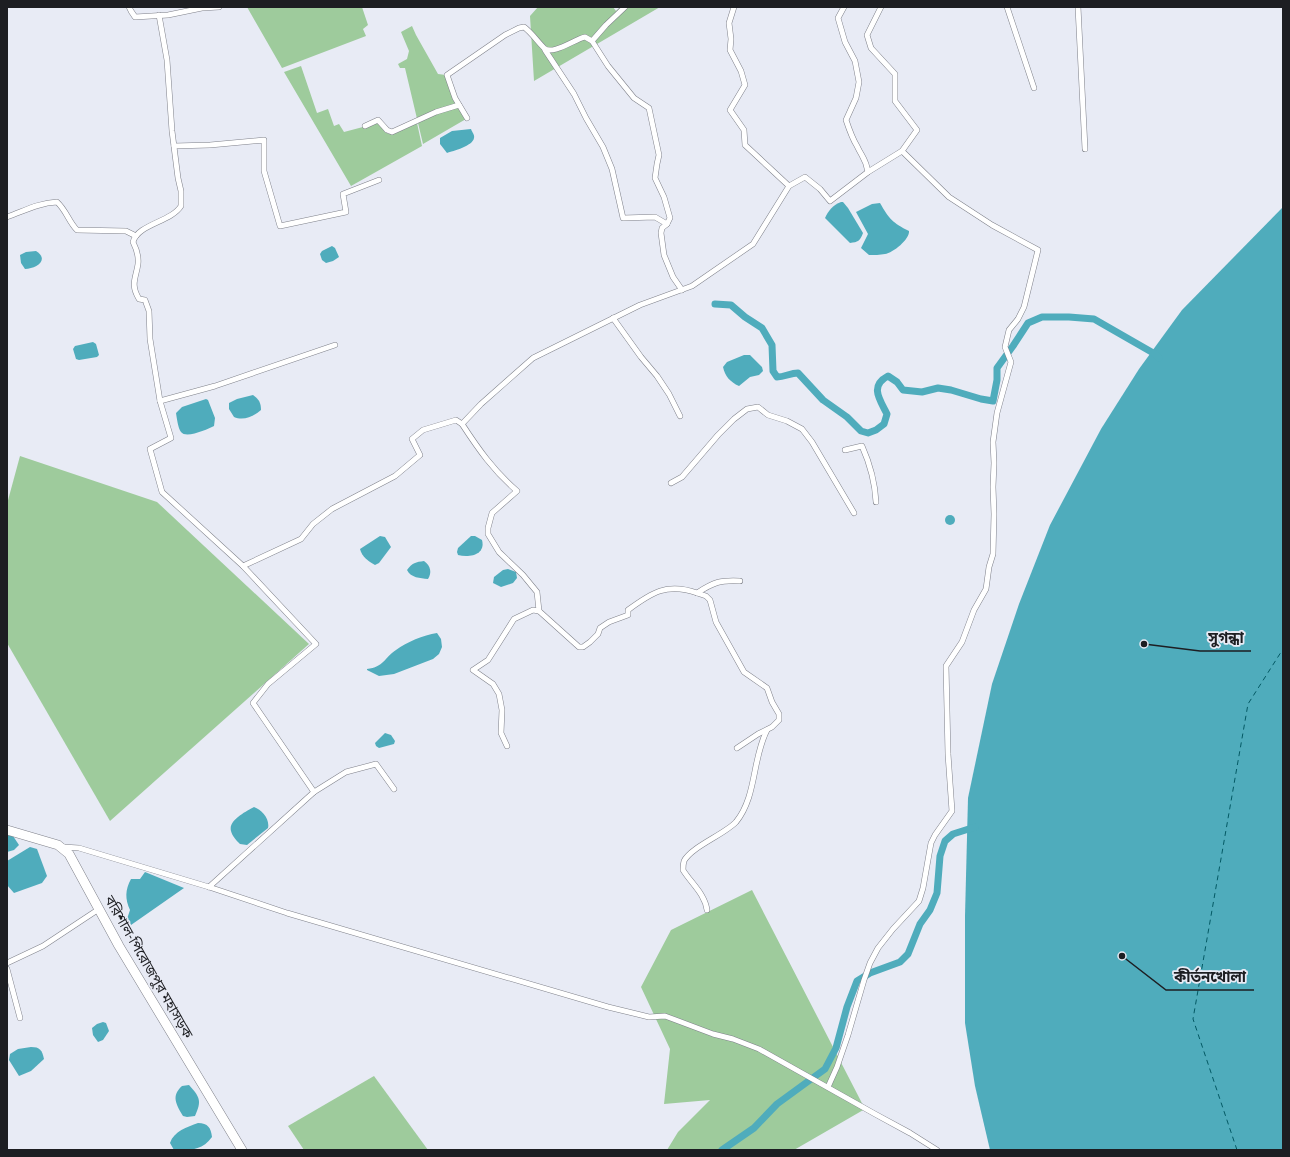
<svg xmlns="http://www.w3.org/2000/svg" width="1290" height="1157" font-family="'PT Sans Narrow','Noto Sans Bengali',sans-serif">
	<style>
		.green { fill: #9ecb9c }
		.water { fill: #4facbc }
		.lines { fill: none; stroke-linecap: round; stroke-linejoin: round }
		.canal { stroke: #4facbc; stroke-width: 7 }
		.ferry { stroke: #035964; stroke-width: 1; stroke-dasharray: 5 4; stroke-linecap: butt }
		.street-casing { stroke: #7f818a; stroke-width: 6 }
		.highway-casing { stroke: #7f818a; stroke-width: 10 }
		.street { stroke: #fff; stroke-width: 5 }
		.highway { stroke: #fff; stroke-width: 9 }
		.labels { text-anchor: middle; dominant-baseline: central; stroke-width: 3.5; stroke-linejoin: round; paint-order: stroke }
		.street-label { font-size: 14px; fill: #1d1e22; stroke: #e8ebf5 }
		.leader { fill: none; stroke: #1d1e22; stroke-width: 1.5 }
		.callout-dot { fill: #1d1e22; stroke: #e8ebf5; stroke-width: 1.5 }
		.callout-label { font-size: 15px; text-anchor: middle; font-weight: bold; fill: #1d1e22; stroke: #e8ebf5; stroke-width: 3.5; stroke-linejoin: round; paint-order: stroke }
	</style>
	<rect width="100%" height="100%" fill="#e8ebf5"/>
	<!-- green -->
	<g class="green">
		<polygon points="247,7 362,7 368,25 363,29 366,36 282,68"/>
		<polygon points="538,7 613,7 616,11 620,7 660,7 534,81 530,16"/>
		<polygon points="412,26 416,35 438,74 446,75 466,119 423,144 405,68 400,68 398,64 407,59 409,51 401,32"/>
		<polygon points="301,66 317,113 328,109 334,126 339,124 344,132 378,123 385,132 389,134 417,123 422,146 351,186 284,72"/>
		<polygon points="20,456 157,502 309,644 110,821 7,643 7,504"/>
		<polygon points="752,890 865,1109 794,1150 667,1150 678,1132 710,1100 664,1104 670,1049 641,987 671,930"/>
		<polygon points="374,1076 428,1150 304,1150 288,1126"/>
	</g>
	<!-- water -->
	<g class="water">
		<path d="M 471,129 C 472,132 475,135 474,138 C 473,146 453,151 447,153 L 440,144 L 440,138 L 452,131 Z"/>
		<path d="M 841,202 L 843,202 L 848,208 L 863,233 C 860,241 858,242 850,243 L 825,218 C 828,211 833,205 841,202 Z"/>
		<path d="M 880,203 C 889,219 893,223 909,231 C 910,239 893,253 885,254 C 880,255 874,255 869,255 L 861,248 L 868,234 L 856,212 L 872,204 Z"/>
		<polygon points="1283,207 1283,1150 990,1150 975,1086 965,1023 965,916 968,798 992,684 1019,604 1050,525 1101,429 1139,369 1182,310"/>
		<polygon points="332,246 335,248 339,257 333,261 326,263 322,260 320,254 322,251"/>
		<path d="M 36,251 C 50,260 36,269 25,269 L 21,263 L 20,255 L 26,252 Z"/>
		<polygon points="93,342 96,344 99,355 97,357 79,360 76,359 73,349 75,346"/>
		<path d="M 744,355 L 750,355 L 762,367 L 763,371 L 759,375 L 750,377 L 739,386 C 730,382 725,376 723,367 L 727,362 Z"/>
		<path d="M 253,395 C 259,399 261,403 261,410 C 253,417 243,421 234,417 L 229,409 L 229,403 L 237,399 Z"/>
		<path d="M 206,399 L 208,400 L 215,418 L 214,426 C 208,429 186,439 181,432 C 178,428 177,419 176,413 L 182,407 Z"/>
		<circle cx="950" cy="520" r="5"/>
		<path d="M 380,536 L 385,537 L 391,547 L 379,563 L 375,565 C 368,561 362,557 360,549 Z"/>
		<path d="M 471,536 L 475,536 L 482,540 C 486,555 469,558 458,555 L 457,552 L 458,548 Z"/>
		<path d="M 424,561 C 431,566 432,573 428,579 C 420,578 411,578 407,570 C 412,563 416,562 424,561 Z"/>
		<polygon points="508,569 516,572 517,578 513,583 501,587 493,583 494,577 503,570"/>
		<path d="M 437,633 L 441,639 L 442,647 L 439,654 L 433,659 L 394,674 L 379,676 L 367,670 L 367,669 C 384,667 384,658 396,650 C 407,642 423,635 437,633 Z"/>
		<polygon points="385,733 391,735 395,741 394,744 379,748 376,746 375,743"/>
		<path d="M 254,807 C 262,810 270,819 268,828 L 247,845 L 240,844 C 237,841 232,836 231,831 C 228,820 247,811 254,807 Z"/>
		<polygon points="7,835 13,836 19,845 14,850 7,852"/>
		<polygon points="30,847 37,849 47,876 42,883 14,893 7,885 7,861"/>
		<path d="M 145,872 L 184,888 L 131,925 L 128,923 L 127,919 L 130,910 C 125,899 125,890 131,879 L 140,879 Z"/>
		<polygon points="103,1022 106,1023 109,1031 103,1040 98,1042 93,1035 92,1028 97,1024"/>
		<path d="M 31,1047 C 40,1047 42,1050 44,1059 L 31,1071 L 19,1076 L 9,1060 L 10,1054 L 18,1049 Z"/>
		<path d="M 189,1085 C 200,1097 202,1101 195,1116 L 187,1117 L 183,1116 C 176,1104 171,1096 182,1086 Z"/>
		<path d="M 198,1123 C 208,1123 211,1128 212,1137 C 202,1151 190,1150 174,1150 L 170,1143 C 174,1131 187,1127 198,1123 Z"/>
	</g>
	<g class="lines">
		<!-- canal -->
		<g class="canal">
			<path d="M 715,304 L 731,305 L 745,317 L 762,328 L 772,345 L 773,371 L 777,377 C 785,377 790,373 798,373 L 823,400 L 847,417 L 861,431 L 868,433 L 876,430 L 884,424 L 887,414 C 880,400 869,386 888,376 L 897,382 L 903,390 L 922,392 L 938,388 L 951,390 L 981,399 L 993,401 L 997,380 L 997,368 L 1013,346 L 1028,323 L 1042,317 L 1069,317 L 1094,319 L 1155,354 L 1159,358"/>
			<polyline points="722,1150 754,1128 777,1104 825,1069 836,1048 847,1007 857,981 870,973 900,962 908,954 920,924 930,910 937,893 940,856 945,841 953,834 975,827"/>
		</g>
		<!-- ferry -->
		<polyline class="ferry" points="1237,1150 1193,1019 1248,704 1283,649"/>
		<defs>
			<g id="street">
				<polyline points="129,7 131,11 135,17 168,15 202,8 219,7"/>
				<path d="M 844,7 L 838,18 L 845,42 L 855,61 L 859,82 L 856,98 L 846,120 C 849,129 852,138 857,146 C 862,157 866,159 868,172"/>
				<polyline points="1007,7 1034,88"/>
				<polyline points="1078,7 1085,149"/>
				<path d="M 159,15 L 167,60 L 172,131 L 178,178 L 181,191 L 181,206 C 171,222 138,224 133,242 C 136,248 139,256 138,264 C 136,278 130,284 139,299 L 145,300 L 149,311 L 150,339 L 160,401"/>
				<polyline points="592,41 608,66 634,98 649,108 659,155 657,164 655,178 664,197 670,218 667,224 662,228 661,233 664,255 673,277 682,290"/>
				<polyline points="545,50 574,94 586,118 603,147 612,169 623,218 655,217 667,224"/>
				<path d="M 467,118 L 455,98 L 447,75 L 505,35 L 519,28 L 524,27 C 532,33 537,41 544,48 C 552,56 575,39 585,37 L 592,41 L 606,25 L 625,7"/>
				<polyline points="365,126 378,120 387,130 392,132 436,112 459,105"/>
				<polyline points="174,146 210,145 264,140 264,171 280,226 346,212 343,194 379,180"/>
				<polyline points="789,186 805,177 820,189 830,201 868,172 902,151"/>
				<path d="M 7,217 C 24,211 38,203 57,202 C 66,210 69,222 77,230 L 126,231 L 136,236"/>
				<polyline points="613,318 641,357 657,376 669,394 680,416"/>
				<path d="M 845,450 L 862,446 C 870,464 875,482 876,502"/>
				<polyline points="671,483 682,477 718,435 734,419 747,409 758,407 768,415 787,421 802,429 812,442 854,513"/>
				<polyline points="243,566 162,492 150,449 171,438 160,401 215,386 335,345"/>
				<polyline points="697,593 706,596 710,600 716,622 744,672 767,688 772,702 779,714 779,720 772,727 758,734 737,748"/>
				<path d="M 539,611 L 537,592 L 523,575 L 499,552 L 488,534 L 488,528 L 492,513 L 517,491 C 493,470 479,450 462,424 L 481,404 L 533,358 L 640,305 L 692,286 L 753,244 L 789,186 L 745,145 L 744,130 L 730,110 L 745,85 L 741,71 L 730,50 L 731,39 L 729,23 L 734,7"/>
				<path d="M 507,746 L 501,733 L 502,710 L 499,694 L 493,684 L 473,670 L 488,660 L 514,619 L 533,610 L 539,611 L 579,647 L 583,647 L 590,642 L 598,634 L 600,628 L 609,622 L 628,615 L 628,610 C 651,593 667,582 697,593 C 714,582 720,580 740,581"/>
				<polyline points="314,792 253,703 268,684 316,644 243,566 301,539 313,524 332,509 395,476 420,455 412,439 423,430 456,420 462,424"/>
				<polyline points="63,847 79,848 209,887 287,913 608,1007 649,1017 665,1016 713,1034 733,1039 759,1049 875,1114 910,1133 937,1150"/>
				<polyline points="209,887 314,792 346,772 376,764 394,789"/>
				<path d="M 707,910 C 705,894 691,883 683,870 C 683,867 683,864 684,861 C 691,847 725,834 736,822 C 757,796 752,759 767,730"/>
				<polyline points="7,963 43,946 99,909"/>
				<polyline points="7,969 20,1018"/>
				<polyline points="828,1087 837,1067 848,1035 864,980 870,963 878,948 893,929 919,901 923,888 931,843 935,835 952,811 948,754 946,666 962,642 974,610 986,589 989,567 993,554 994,514 993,487 994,463 993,442 997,413 1011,362 1005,347 1009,330 1018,319 1024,307 1038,250 992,225 949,197 902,151 917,130 895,101 895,74 871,48 867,35 881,7"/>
			</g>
			<polyline id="highway" points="7,830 58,845 69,854 119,946 242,1150"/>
		</defs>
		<!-- street casing -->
		<use href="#street" class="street-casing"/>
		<!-- highway casing -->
		<use href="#highway" class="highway-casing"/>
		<!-- street -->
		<use href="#street" class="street"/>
		<!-- highway -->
		<use href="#highway" class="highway"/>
	</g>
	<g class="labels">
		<!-- street labels -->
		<g class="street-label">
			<text transform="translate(149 967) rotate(60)">বরিশাল-পিরোজপুর মহাসড়ক</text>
		</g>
	</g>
	<!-- callouts -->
	<path class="leader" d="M1144 644L1200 651H1251M1122 956L1166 990H1254"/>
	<g class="callout-dot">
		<circle cx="1144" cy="644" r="4"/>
		<circle cx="1122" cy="956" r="4"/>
	</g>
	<g class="callout-label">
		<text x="1226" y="643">সুগন্ধা</text>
		<text x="1210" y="982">কীর্তনখোলা</text>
	</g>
	<!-- border -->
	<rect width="1290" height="1157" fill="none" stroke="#1d1e22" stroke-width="16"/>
</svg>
